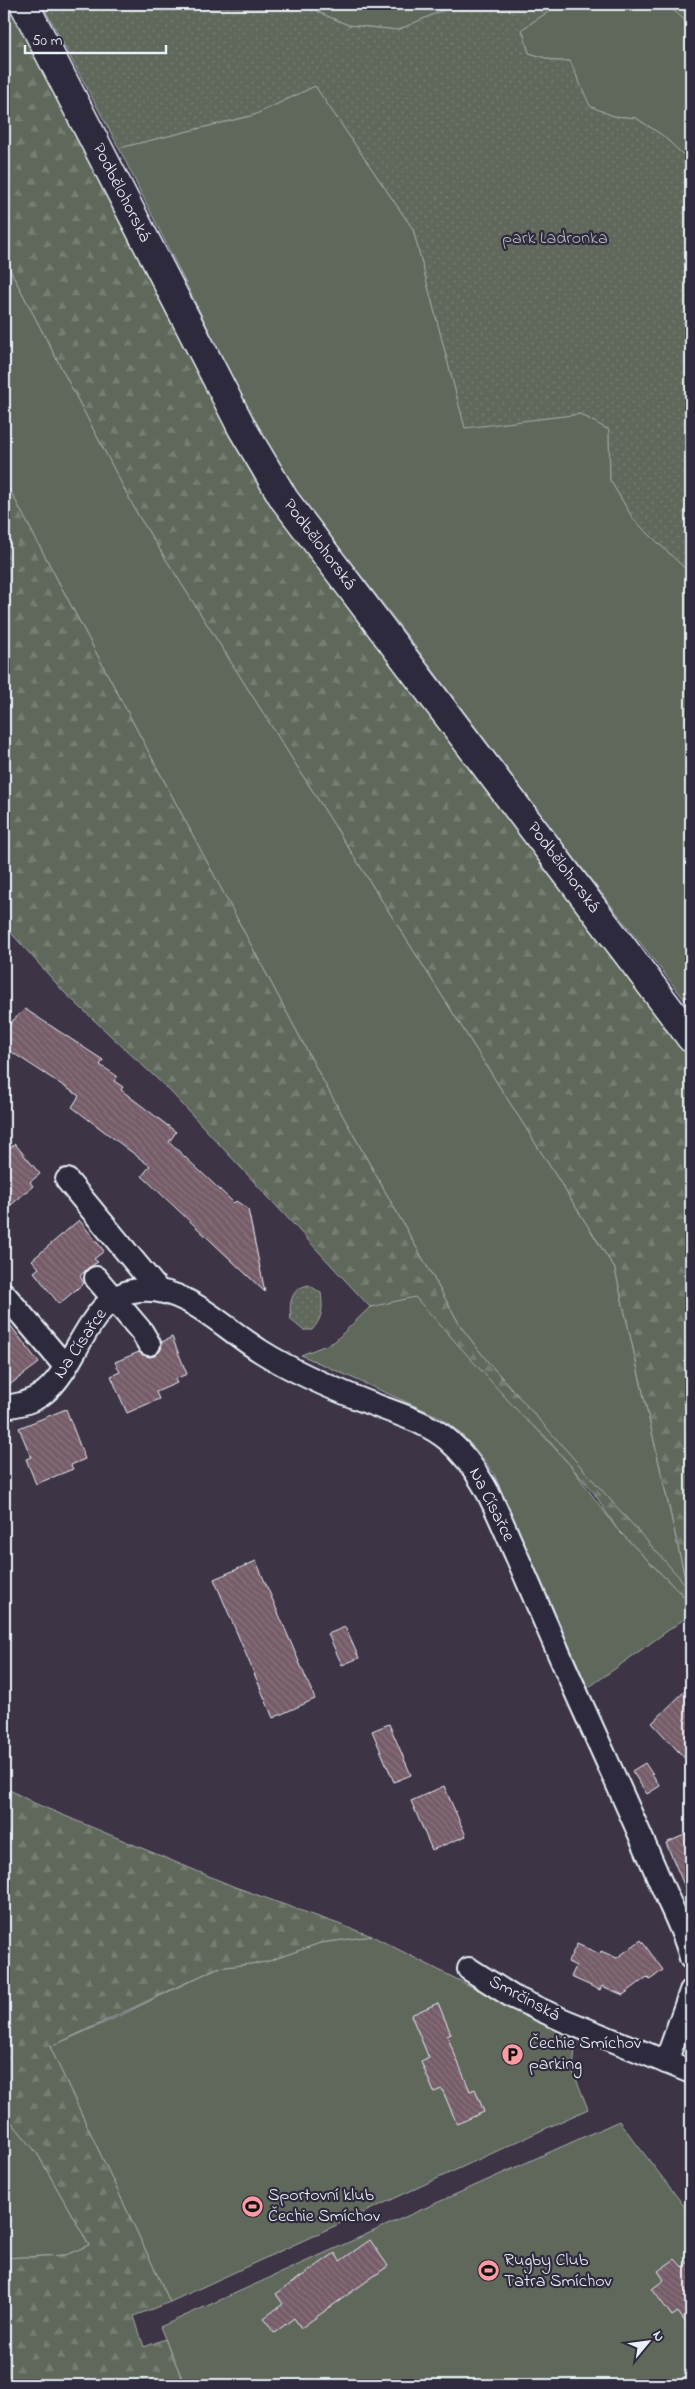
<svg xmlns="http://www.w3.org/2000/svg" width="695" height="2389" font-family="'Indie Flower',sans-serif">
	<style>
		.green { fill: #5f675a; stroke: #a4aca9 }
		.forest { fill: url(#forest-firs); stroke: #a4aca9 }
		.park { fill: url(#park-dots); stroke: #a4aca9 }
		.building { fill: url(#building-back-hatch); stroke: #e8f1f8 }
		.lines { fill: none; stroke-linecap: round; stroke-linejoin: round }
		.street-casing { stroke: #e8f1f8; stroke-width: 26 }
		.secondary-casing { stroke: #e8f1f8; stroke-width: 31 }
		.street { stroke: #2f2a3d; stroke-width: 22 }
		.secondary { stroke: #2f2a3d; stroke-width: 28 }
		.labels { text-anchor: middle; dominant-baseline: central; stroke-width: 4.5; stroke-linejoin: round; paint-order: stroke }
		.street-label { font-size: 18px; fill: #e8f1f8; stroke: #2f2a3d }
		.park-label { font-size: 18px; fill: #b1bab9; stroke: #2f2a3d }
		.poi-label { font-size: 18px; fill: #e8f1f8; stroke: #2f2a3d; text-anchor: start }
	</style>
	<defs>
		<pattern id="forest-firs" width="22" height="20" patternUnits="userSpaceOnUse" patternTransform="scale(1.25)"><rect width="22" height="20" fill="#5f675a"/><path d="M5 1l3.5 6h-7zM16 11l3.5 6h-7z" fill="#767d72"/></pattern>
		<pattern id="park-dots" width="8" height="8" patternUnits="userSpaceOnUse" patternTransform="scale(1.25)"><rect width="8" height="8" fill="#5f675a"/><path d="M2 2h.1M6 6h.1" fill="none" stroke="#767d72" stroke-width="1.8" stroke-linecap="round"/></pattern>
		<pattern id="building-back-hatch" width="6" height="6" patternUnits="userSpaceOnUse" patternTransform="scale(1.25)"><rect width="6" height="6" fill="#755c68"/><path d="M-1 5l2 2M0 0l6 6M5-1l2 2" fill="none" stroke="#89747e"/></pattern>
	</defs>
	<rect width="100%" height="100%" fill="#3d3446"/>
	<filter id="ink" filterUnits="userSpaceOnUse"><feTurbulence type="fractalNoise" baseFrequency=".02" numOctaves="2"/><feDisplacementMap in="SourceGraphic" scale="10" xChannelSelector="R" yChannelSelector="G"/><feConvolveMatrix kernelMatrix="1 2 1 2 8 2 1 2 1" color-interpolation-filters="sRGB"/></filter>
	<g filter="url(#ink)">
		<!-- green -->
		<g class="green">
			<polygon points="312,4 452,4 448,8 398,30 348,25 318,12"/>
			<polygon points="570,4 667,4 691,26 691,162 662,135 636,118 613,116 589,106 570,61 556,61 529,53 522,29 554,8"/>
			<polygon points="315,86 413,229 465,427 580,414 609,430 610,480 634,520 691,574 691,1008 554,832 391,614 301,499 269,452 119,148 254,115"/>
			<polygon points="4,258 138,515 615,1269 687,1587 488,1362 461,1327 321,1077 4,479"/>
			<path d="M 415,1296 L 570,1465 L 617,1529 L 691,1604 L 691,1614 L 588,1688 L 494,1474 C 479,1451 462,1433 440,1417 L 301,1355 L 334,1342 L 370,1307 Z"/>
			<polygon points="372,1936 468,1985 576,2036 573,2071 588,2109 170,2302 50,2047 115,2018 217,1968 266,1962 320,1943"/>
			<polygon points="4,2113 37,2153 89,2245 67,2255 4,2258"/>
			<polygon points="619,2121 691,2215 691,2385 185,2385 160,2327"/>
		</g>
		<!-- forest -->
		<g class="forest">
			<polygon points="4,4 11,4 278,511 691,1054 691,1604 617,1529 594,1493 545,1436 524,1418 415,1297 370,1307 169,1090 65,993 4,925 4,479 321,1077 461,1327 488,1362 687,1586 615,1269 138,515 4,258"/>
			<polygon points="4,1787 34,1803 235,1887 372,1936 320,1943 266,1962 217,1968 50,2047 170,2302 134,2316 144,2347 165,2339 185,2385 4,2385 4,2258 66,2255 89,2245 37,2153 4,2113"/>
		</g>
		<!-- park -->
		<g class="park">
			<polygon points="42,4 312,4 318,12 348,25 398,30 448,8 452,4 570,4 554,8 522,29 529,53 555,61 570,61 590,106 613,116 636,118 662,135 691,162 691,574 634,520 610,480 609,430 580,414 465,428 413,229 315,86 254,115 119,148"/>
			<polygon points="667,4 691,4 691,26"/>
			<path d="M 309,1285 L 321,1293 C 323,1309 323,1317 312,1330 L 303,1330 L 291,1320 C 289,1304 290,1288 309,1285 Z"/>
		</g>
		<!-- building -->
		<g class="building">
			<polygon points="25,1009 103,1060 100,1065 117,1076 114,1081 123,1087 121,1090 176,1132 169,1142 234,1203 236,1201 248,1209 265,1292 142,1176 150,1166 72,1107 79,1096 4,1047 4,1029"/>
			<polygon points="15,1144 40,1174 30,1182 33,1186 4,1211 4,1153"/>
			<polygon points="79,1220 104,1251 94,1259 98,1262 88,1268 80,1276 84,1283 59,1304 34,1272 39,1268 32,1260"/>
			<polygon points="4,1317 39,1363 4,1389"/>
			<polygon points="172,1337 187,1374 175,1379 177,1383 156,1392 159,1399 127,1413 111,1376 120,1372 115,1362 139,1352 149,1357 155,1356 161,1350 162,1342"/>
			<polygon points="66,1409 85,1459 71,1465 73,1469 36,1484 26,1459 31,1457 19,1428"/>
			<polygon points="256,1561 315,1699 273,1718 214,1579"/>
			<polygon points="345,1627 359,1658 342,1665 328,1634"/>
			<polygon points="691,1685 691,1765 652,1723"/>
			<polygon points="389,1724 411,1775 394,1782 372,1731"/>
			<polygon points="645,1763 660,1786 647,1794 632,1771"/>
			<polygon points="444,1786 466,1836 432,1850 411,1801"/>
			<polygon points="691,1832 691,1901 666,1843"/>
			<polygon points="641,1940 663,1970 650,1980 647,1977 623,1995 602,1986 600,1990 571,1977 576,1966 568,1962 577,1944 600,1954 601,1951 617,1958"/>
			<polygon points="438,2003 451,2034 447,2036 470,2091 475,2089 484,2112 457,2124 442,2089 434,2092 421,2062 429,2058 411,2015"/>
			<polygon points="370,2240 388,2266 301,2328 294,2318 274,2333 264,2318 283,2304 276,2294 335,2253 340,2261"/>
			<polygon points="675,2259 682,2267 691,2260 691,2330 678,2312 672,2316 652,2289 664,2280 658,2271"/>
		</g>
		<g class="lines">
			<defs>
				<g id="street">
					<polyline points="67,1180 158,1290"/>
					<polyline points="96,1278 142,1332 149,1344"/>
					<polyline points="4,1294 65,1366"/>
					<path d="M 4,1407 C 19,1405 33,1402 45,1392 C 79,1365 88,1293 140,1290 C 187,1286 224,1329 262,1352 C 294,1372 331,1388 367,1402 C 394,1413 426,1421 448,1440 C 484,1471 499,1517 518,1559 C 537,1603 556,1648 576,1692 C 604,1755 633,1817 660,1881 C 670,1906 685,1932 691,1958"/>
					<polyline points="469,1969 513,1997 563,2020 691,2072"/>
					<polyline points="666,2062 691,1991"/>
				</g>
				<polyline id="secondary" points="24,4 242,428 284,499 691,1038"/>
			</defs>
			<!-- street casing -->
			<use href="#street" class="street-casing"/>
			<!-- secondary casing -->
			<use href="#secondary" class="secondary-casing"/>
			<!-- street -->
			<use href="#street" class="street"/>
			<!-- secondary -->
			<use href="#secondary" class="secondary"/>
		</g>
	</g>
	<!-- icons -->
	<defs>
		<symbol id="parking-disc" viewBox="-11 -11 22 22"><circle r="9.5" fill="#ff9aa2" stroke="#2f2a3d"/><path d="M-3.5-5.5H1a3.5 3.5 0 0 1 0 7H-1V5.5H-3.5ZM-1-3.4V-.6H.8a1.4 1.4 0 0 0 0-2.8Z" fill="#111"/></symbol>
		<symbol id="stadium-disc" viewBox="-11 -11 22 22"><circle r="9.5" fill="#ff9aa2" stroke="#2f2a3d"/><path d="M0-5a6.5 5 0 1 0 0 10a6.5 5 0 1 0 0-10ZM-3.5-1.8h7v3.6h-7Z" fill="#111"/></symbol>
	</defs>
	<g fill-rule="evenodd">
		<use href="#parking-disc" x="500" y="2042" width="25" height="25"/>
		<use href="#stadium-disc" x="240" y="2194" width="25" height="25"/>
		<use href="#stadium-disc" x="476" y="2258" width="25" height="25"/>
	</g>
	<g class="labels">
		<!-- street labels -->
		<g class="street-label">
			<text transform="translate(121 193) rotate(63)">Podbělohorská</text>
			<text transform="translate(319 545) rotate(53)">Podbělohorská</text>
			<text transform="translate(563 868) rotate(53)">Podbělohorská</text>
			<text transform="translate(81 1344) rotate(-56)">Na Císařce</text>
			<text transform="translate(491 1505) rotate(63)">Na Císařce</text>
			<text transform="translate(524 1999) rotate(28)">Smrčinská</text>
		</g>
		<!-- park labels -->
		<g class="park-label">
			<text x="555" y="239">park Ladronka</text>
		</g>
		<!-- poi labels -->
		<g class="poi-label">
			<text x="529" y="2044">Čechie Smíchov<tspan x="529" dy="21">parking</tspan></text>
			<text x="268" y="2196">Sportovní klub<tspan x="268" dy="21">Čechie Smíchov</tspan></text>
			<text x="504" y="2261">Rugby Club<tspan x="504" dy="21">Tatra Smíchov</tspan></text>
		</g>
	</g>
	<!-- margin -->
	<rect width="695" height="2389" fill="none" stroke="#2f2a3d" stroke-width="20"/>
	<rect x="10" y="10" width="675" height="2369" fill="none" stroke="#e8f1f8" stroke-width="2" filter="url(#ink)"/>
	<!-- north arrow -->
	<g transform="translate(648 2342) rotate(61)" stroke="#2f2a3d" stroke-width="4" paint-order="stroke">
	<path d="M0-4L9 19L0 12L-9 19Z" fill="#e8f1f8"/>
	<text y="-8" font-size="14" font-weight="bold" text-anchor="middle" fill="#e8f1f8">N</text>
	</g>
	<!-- scale -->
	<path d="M25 45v8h141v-8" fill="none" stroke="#e8f1f8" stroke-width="2.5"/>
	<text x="32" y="45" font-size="15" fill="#e8f1f8" stroke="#2f2a3d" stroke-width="4" paint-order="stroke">50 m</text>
</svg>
